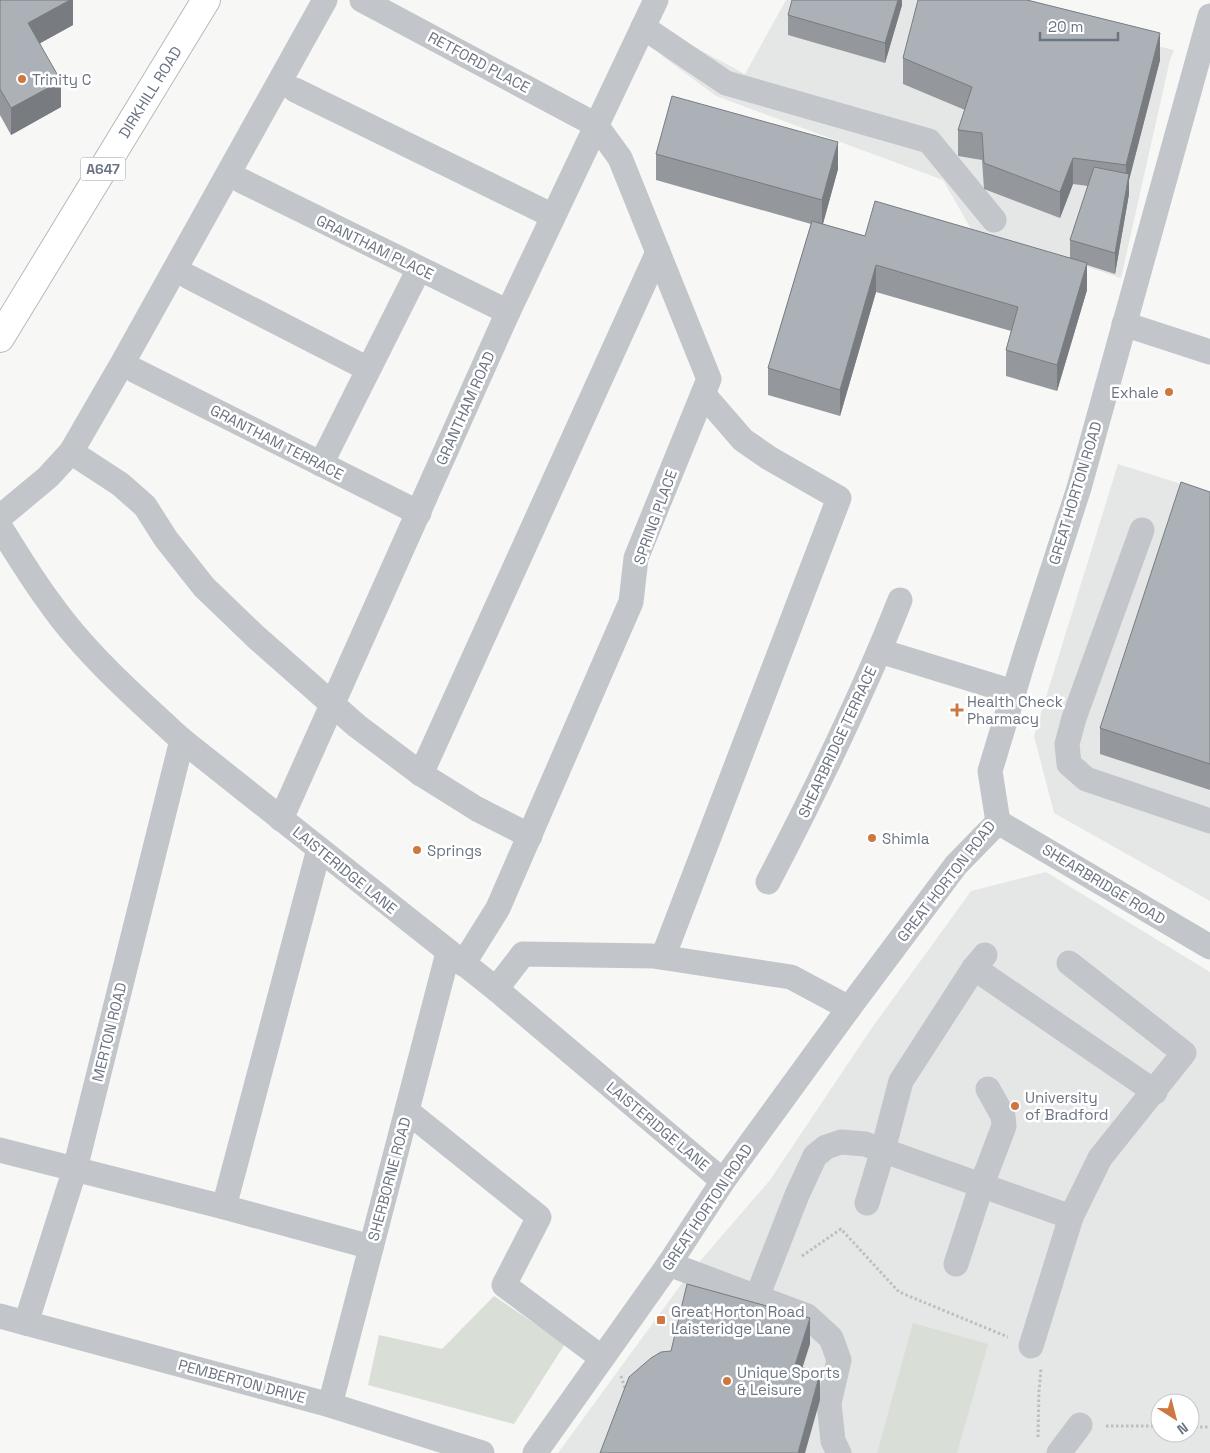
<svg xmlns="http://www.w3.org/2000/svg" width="1210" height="1453" font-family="'Space Grotesk',sans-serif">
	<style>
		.built { fill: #e5e7e6; fill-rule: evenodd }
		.green { fill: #d9ded7 }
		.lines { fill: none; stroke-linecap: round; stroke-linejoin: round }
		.major-casing { stroke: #b6b8bd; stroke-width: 30 }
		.path { stroke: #bcbec0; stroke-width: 3; stroke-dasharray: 2.5 2.5; stroke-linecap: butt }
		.minor { stroke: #c2c5c9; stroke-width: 25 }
		.major { stroke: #fff; stroke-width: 28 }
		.wall { fill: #94989d }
		.shaded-wall { fill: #787c80 }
		.building { fill: #acb1b7; stroke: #787c80 }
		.poi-dot { fill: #cd7841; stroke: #fff; stroke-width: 2 }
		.labels { text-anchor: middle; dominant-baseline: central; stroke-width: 5; stroke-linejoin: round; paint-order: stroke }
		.shield { fill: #fff; stroke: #979ea8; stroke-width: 1 }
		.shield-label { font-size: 14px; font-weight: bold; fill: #6b7483 }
		.street-label { font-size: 15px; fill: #6b7483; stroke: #fff }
		.poi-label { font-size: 15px; fill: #6b7483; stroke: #fff; text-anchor: start }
	</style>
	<rect width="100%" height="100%" fill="#f7f8f6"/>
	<!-- built -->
	<g class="built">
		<polygon points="786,0 965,0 1174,50 1170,60 1121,278 971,229 943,180 716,96 662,56 674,36 745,74"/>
		<polygon points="1118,464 1210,493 1210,901 1054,813 1034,736"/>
		<path d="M 1046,872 L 1210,972 L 1210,1453 L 558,1453 L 688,1275 L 770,1180 L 869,1032 L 971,891 ZM 1160,1403 L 1190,1403 L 1190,1433 L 1160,1433 Z"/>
	</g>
	<!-- green -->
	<g class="green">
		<polygon points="494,1296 565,1344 514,1424 368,1385 379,1335 442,1349"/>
		<polygon points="913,1323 988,1344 957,1453 877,1453"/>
	</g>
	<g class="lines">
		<defs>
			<polyline id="major" points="0,338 206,0"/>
		</defs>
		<!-- major casing -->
		<use href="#major" class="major-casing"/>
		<!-- path -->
		<g class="path">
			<polyline points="802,1256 841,1229 899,1292 1008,1337"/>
			<polyline points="621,1376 626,1391"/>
			<polyline points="1106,1426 1160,1426"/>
			<polyline points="1190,1427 1210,1427"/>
			<polyline points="1038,1437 1039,1391 1041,1369"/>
		</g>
		<!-- minor -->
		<g class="minor">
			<polyline points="362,0 596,125 620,158 709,379 636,558 631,602 498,908 463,964"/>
			<polyline points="643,27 726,83 929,141 994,220"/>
			<polyline points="295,90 553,216"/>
			<polyline points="242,181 508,312"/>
			<polyline points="189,277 368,369"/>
			<polyline points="1124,324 1210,352"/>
			<polyline points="136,371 419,513"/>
			<polyline points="71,452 120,484 145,506 166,539 204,587 256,637 357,726 421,774 477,809 530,836"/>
			<polyline points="321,464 419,269"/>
			<polyline points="0,517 48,477 71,452 122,364 325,0"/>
			<path d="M 0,527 C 16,552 32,579 50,603 C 85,653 137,699 182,740 L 496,989 L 723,1181"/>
			<polyline points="1142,530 1074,718 1067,744 1069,764 1086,779 1210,821"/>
			<polyline points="880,651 1013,692"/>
			<polyline points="421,774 658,252"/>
			<polyline points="281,819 508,312 656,0"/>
			<polyline points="998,822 990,771 1025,655 1079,488 1210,16"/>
			<polyline points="998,822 1210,947"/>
			<path d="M 768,882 C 816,790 862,697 900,600"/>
			<polyline points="663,957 839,498 769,458 743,440 703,394"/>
			<polyline points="974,968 1155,1092"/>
			<polyline points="496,989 523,954 653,956 791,977 849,1008"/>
			<polyline points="407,1111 539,1217 504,1285 602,1358"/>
			<polyline points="0,1150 224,1207 371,1247"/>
			<polyline points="867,1203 883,1150 901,1081 974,968 985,955"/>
			<polyline points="224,1207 319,849"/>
			<polyline points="669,1264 807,1316 831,1338 839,1360 829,1403 833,1441 839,1453"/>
			<polyline points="956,1264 982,1184 1004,1126 1003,1116 988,1089"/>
			<polyline points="757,1297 797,1195 815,1156 826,1147 841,1142 865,1144 1071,1217"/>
			<polyline points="0,1316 330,1405 482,1453"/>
			<polyline points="26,1323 75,1169 182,740"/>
			<polyline points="1031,1346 1071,1217 1100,1158 1184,1053 1069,963"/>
			<polyline points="330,1405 448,953"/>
			<polyline points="535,1453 669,1264 723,1181 849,1008 956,865 998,822"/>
			<polyline points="1059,1453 1080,1425"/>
		</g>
		<!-- major -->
		<use href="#major" class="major"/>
	</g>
	<!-- wall -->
	<g class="wall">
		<polygon points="0,0 73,0 73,25 40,43 61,107 11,135 0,115"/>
		<polygon points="902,0 902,5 885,63 788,35 788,15"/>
		<polygon points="903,58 1160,60 1129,180 1129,194 1115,274 1087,265 1087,290 1057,391 1006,376 1006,350 1011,331 876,292 840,416 768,395 768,368 811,224 656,180 656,154 838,169 823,224 865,236 1070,258 1070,240 1088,186 1073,184 1060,218 984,189 982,160 958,156 958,130 965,110 903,84"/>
		<polygon points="1210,492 1210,790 1100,754 1100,728"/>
	</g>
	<!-- shaded-wall -->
	<g class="shaded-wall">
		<polygon points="70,0 73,0 73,25 28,50 28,23"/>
		<polygon points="898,0 902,0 902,5 885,63 885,43"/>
		<polygon points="1160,33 1160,60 1129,180 1129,194 1115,274 1115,253 1126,190 1126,165"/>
		<polygon points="61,81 61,107 11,135 11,108"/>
		<polygon points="838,142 838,169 822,227 822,200"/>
		<polygon points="1073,158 1073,184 1060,218 1060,192"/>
		<polygon points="1087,263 1087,290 1057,391 1057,365"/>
		<polygon points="876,265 876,292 840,416 840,390"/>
		<polygon points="810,1318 810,1344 795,1391 795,1365"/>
		<polygon points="820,1373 820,1400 805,1453 798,1453"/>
	</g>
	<!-- building -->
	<g class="building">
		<polygon points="0,0 70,0 28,23 61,81 11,108 0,89"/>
		<polygon points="792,0 898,0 885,43 788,15"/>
		<polygon points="918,0 1027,0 1160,33 1126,165 1073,158 1060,192 984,163 982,133 958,130 972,87 903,58"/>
		<polygon points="672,96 838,142 822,200 656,154"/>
		<polygon points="1094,167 1129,174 1115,253 1070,240"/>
		<polygon points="875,201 1087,263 1057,365 1006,350 1018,307 876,265 840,390 768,368 812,221 865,236"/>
		<polygon points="1181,482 1210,492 1210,764 1100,728"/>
		<polygon points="687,1284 810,1318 795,1365 820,1373 798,1453 600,1453 629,1377 651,1358 661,1352 671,1351"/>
	</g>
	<!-- markers -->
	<g class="poi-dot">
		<circle cx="22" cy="79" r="5"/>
		<circle cx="1169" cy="392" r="5"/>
		<path d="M954.5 702.5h5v5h5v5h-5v5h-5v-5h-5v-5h5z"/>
		<circle cx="872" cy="838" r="5"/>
		<circle cx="417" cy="850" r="5"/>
		<circle cx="1015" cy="1106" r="5"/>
		<rect x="656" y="1315" width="10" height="10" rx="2.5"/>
		<circle cx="727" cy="1381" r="5"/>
	</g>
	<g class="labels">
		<!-- shield labels -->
		<rect class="shield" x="80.5" y="157.5" width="45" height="23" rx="4"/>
		<g class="shield-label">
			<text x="103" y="169">A647</text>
		</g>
		<!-- street labels -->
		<g class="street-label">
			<text transform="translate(479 62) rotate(28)">RETFORD PLACE</text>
			<text transform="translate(150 92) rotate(-58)">DIRKHILL ROAD</text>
			<text transform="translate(375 247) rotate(26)">GRANTHAM PLACE</text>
			<text transform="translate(465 408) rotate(-66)">GRANTHAM ROAD</text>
			<text transform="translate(277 442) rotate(27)">GRANTHAM TERRACE</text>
			<text transform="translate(1075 493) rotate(-73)">GREAT HORTON ROAD</text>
			<text transform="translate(655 517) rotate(-70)">SPRING PLACE</text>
			<text transform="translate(837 742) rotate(-65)">SHEARBRIDGE TERRACE</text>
			<text transform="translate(345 870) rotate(39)">LAISTERIDGE LANE</text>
			<text transform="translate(946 881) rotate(-52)">GREAT HORTON ROAD</text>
			<text transform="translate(1104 884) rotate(31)">SHEARBRIDGE ROAD</text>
			<text transform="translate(109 1032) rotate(-76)">MERTON ROAD</text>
			<text transform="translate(658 1126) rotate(40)">LAISTERIDGE LANE</text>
			<text transform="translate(389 1179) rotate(-75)">SHERBORNE ROAD</text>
			<text transform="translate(707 1207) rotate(-56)">GREAT HORTON ROAD</text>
			<text transform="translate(242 1381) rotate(15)">PEMBERTON DRIVE</text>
		</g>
		<!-- poi labels -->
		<g class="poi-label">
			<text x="32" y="79">Trinity C</text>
			<text x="1159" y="392" text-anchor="end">Exhale</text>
			<text x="967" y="701">Health Check<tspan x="967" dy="17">Pharmacy</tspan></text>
			<text x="882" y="838">Shimla</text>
			<text x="427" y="850">Springs</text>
			<text x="1025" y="1097">University<tspan x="1025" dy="17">of Bradford</tspan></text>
			<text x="671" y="1311">Great Horton Road<tspan x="671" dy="17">Laisteridge Lane</tspan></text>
			<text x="737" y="1372">Unique Sports<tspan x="737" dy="17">&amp; Leisure</tspan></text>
		</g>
	</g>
	<!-- north arrow -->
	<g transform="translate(1175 1418) rotate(144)"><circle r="24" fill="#ffffff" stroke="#c4c7cd"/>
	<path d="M0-4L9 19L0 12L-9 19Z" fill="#cd7841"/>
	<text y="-8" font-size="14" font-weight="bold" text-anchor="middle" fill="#6b7483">N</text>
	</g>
	<!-- scale -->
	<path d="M1040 32v8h78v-8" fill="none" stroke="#6b7483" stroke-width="2.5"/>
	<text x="1048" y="32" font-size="15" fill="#6b7483" stroke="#ffffff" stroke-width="4" paint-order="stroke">20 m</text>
</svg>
